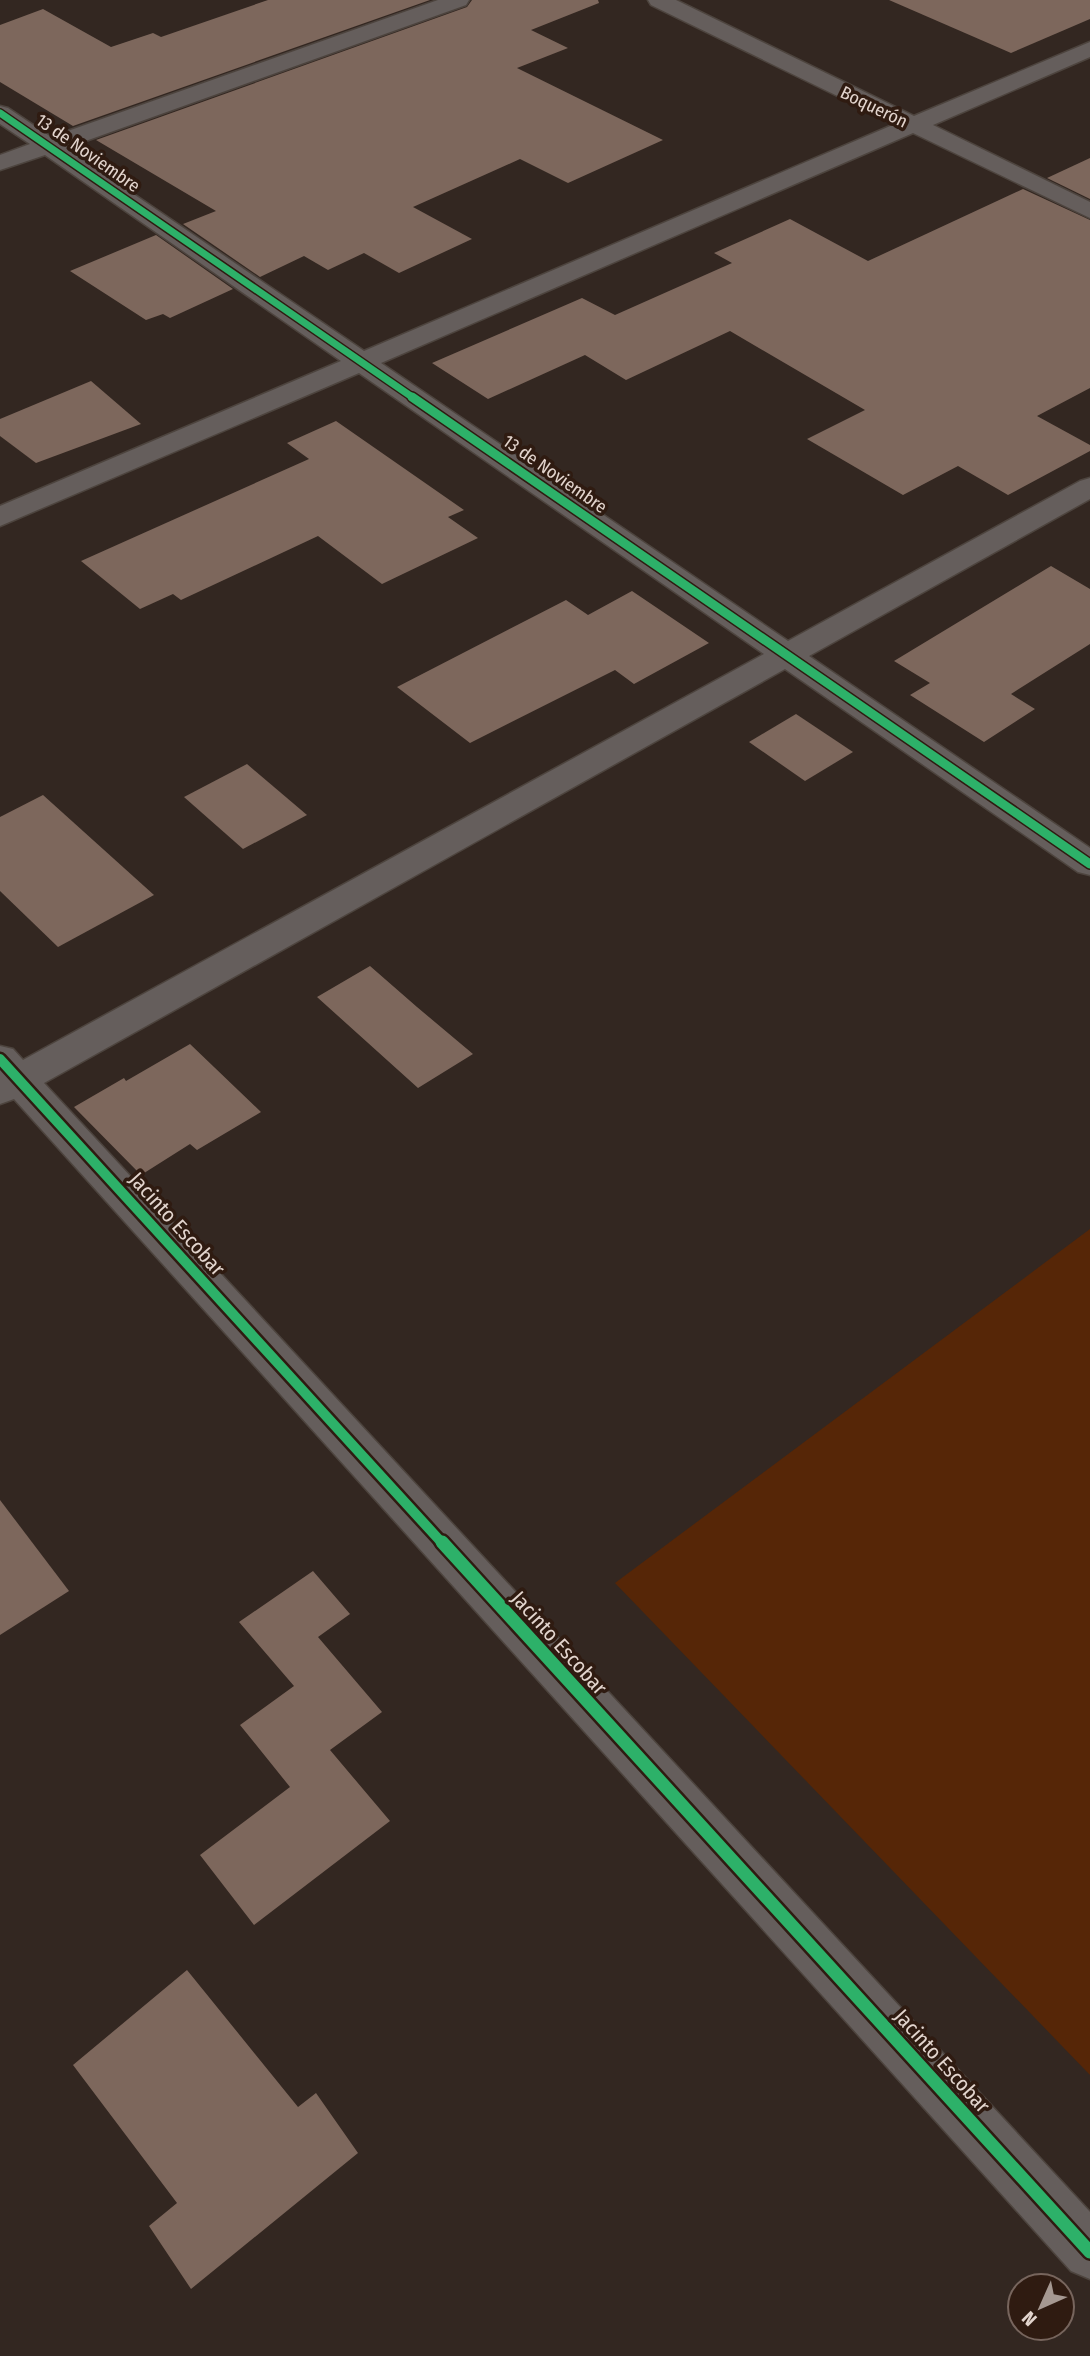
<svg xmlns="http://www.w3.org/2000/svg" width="1090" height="2356" font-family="'Fira Sans Condensed',sans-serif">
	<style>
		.green { fill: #562607 }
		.building { fill: #7d675c }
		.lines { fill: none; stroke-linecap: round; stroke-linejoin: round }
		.minor-casing { stroke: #4d443e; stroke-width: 3 }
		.minor { fill: #655e5c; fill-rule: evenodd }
		.cycleway-far3-casing { stroke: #2f1b11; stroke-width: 10 }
		.cycleway-far2-casing { stroke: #2f1b11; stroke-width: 12 }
		.cycleway-far1-casing { stroke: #2f1b11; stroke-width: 15 }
		.cycleway-casing { stroke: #2f1b11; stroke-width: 18 }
		.cycleway-far3 { stroke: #2db169; stroke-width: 7 }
		.cycleway-far2 { stroke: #2db169; stroke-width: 9 }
		.cycleway-far1 { stroke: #2db169; stroke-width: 10 }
		.cycleway { stroke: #2db169; stroke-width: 13 }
		.labels { text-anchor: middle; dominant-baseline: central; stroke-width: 7; stroke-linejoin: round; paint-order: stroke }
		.far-street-label { font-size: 18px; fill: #e3d5ce; stroke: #2f1b11 }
		.street-label { font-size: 21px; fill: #e3d5ce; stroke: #2f1b11 }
	</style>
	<rect width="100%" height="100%" fill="#332721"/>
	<!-- green -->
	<polygon class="green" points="1090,1229 1090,2075 615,1583"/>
	<!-- building -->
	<g class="building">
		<polygon points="268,0 430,0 73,126 0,82 0,25 43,9 111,47 153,33 161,37"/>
		<polygon points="472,0 598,0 599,3 531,30 568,48 517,68 663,140 568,183 520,159 413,207 472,239 399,273 364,253 328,270 304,256 260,277 183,224 216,211 96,140 467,7"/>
		<polygon points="889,0 1090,0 1090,19 1011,53"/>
		<polygon points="1090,158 1090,199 1047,178"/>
		<polygon points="1023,189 1090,220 1090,388 1037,416 1090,445 1090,451 1008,495 958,466 903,495 807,439 865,410 730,331 626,380 585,355 488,399 432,363 582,298 615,315 732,263 714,253 790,219 868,261"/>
		<polygon points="156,235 233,289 170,318 163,314 146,320 70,271"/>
		<polygon points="91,381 141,424 36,463 0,436 0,419"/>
		<polygon points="336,421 464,510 448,517 478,538 382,584 318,536 181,600 173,594 140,609 81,561 309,459 287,443"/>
		<polygon points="1051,566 1090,589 1090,644 1011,694 1035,709 984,742 910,695 930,683 894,661"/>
		<polygon points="632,591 709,643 634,684 615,670 470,743 397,687 566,600 588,615"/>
		<polygon points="796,714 853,752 805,781 749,742"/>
		<polygon points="247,764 307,815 243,849 184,797"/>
		<polygon points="43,795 154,895 58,947 0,891 0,817"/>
		<polygon points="370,966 417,1007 473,1054 418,1088 317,997"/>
		<polygon points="190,1044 261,1112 197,1150 190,1144 141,1175 74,1107 124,1078 126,1081"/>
		<polygon points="0,1500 69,1591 0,1635"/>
		<polygon points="313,1571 350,1614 318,1637 382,1712 330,1750 390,1821 254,1925 200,1855 290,1787 240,1725 294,1686 239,1622"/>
		<polygon points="187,1970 298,2107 316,2093 358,2153 191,2289 149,2226 177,2203 73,2065"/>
	</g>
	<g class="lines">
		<defs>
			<polygon id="minor" points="438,0 469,0 466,5 66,148 364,351 895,124 651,5 648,0 676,0 914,116 1090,42 1090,57 933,125 1090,202 1090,218 913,133 381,363 788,641 1080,481 1090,478 1090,499 809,656 1090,848 1090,875 1078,872 785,669 44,1083 1090,2212 1090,2279 1071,2271 14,1099 0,1104 0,1046 13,1049 23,1060 764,654 359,373 0,526 0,506 341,361 45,155 0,170 0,155 30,144 0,124 0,106 8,108 51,137"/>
		</defs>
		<!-- minor casing -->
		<use href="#minor" class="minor-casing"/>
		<!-- minor -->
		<use href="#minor" class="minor"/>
		<defs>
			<polyline id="cycleway-far3" points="0,113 415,399"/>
			<polyline id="cycleway-far2" points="412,397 1090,864"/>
			<polyline id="cycleway-far1" points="0,1059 443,1544"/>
			<polyline id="cycleway" points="442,1542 1090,2252"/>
		</defs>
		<!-- cycleway-far3 casing -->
		<use href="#cycleway-far3" class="cycleway-far3-casing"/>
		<!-- cycleway-far2 casing -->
		<use href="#cycleway-far2" class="cycleway-far2-casing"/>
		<!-- cycleway-far1 casing -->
		<use href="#cycleway-far1" class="cycleway-far1-casing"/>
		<!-- cycleway casing -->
		<use href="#cycleway" class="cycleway-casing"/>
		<!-- cycleway-far3 -->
		<use href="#cycleway-far3" class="cycleway-far3"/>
		<!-- cycleway-far2 -->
		<use href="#cycleway-far2" class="cycleway-far2"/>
		<!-- cycleway-far1 -->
		<use href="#cycleway-far1" class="cycleway-far1"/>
		<!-- cycleway -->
		<use href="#cycleway" class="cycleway"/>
	</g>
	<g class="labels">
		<!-- far-street labels -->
		<g class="far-street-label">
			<text transform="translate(874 107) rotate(26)">Boquerón</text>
			<text transform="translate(88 153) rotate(35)">13 de Noviembre</text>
			<text transform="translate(555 474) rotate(35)">13 de Noviembre</text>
		</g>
		<!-- street labels -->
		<g class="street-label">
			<text transform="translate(177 1224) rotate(48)">Jacinto Escobar</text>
			<text transform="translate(559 1643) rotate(48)">Jacinto Escobar</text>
			<text transform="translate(942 2061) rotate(48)">Jacinto Escobar</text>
		</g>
	</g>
	<!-- north arrow -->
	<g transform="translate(1041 2307) rotate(225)"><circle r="33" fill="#2f1b11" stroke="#77655d" stroke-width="2"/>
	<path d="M0-5L12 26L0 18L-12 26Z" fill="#a59891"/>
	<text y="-10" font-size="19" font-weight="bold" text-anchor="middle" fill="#e3d5ce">N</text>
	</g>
</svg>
